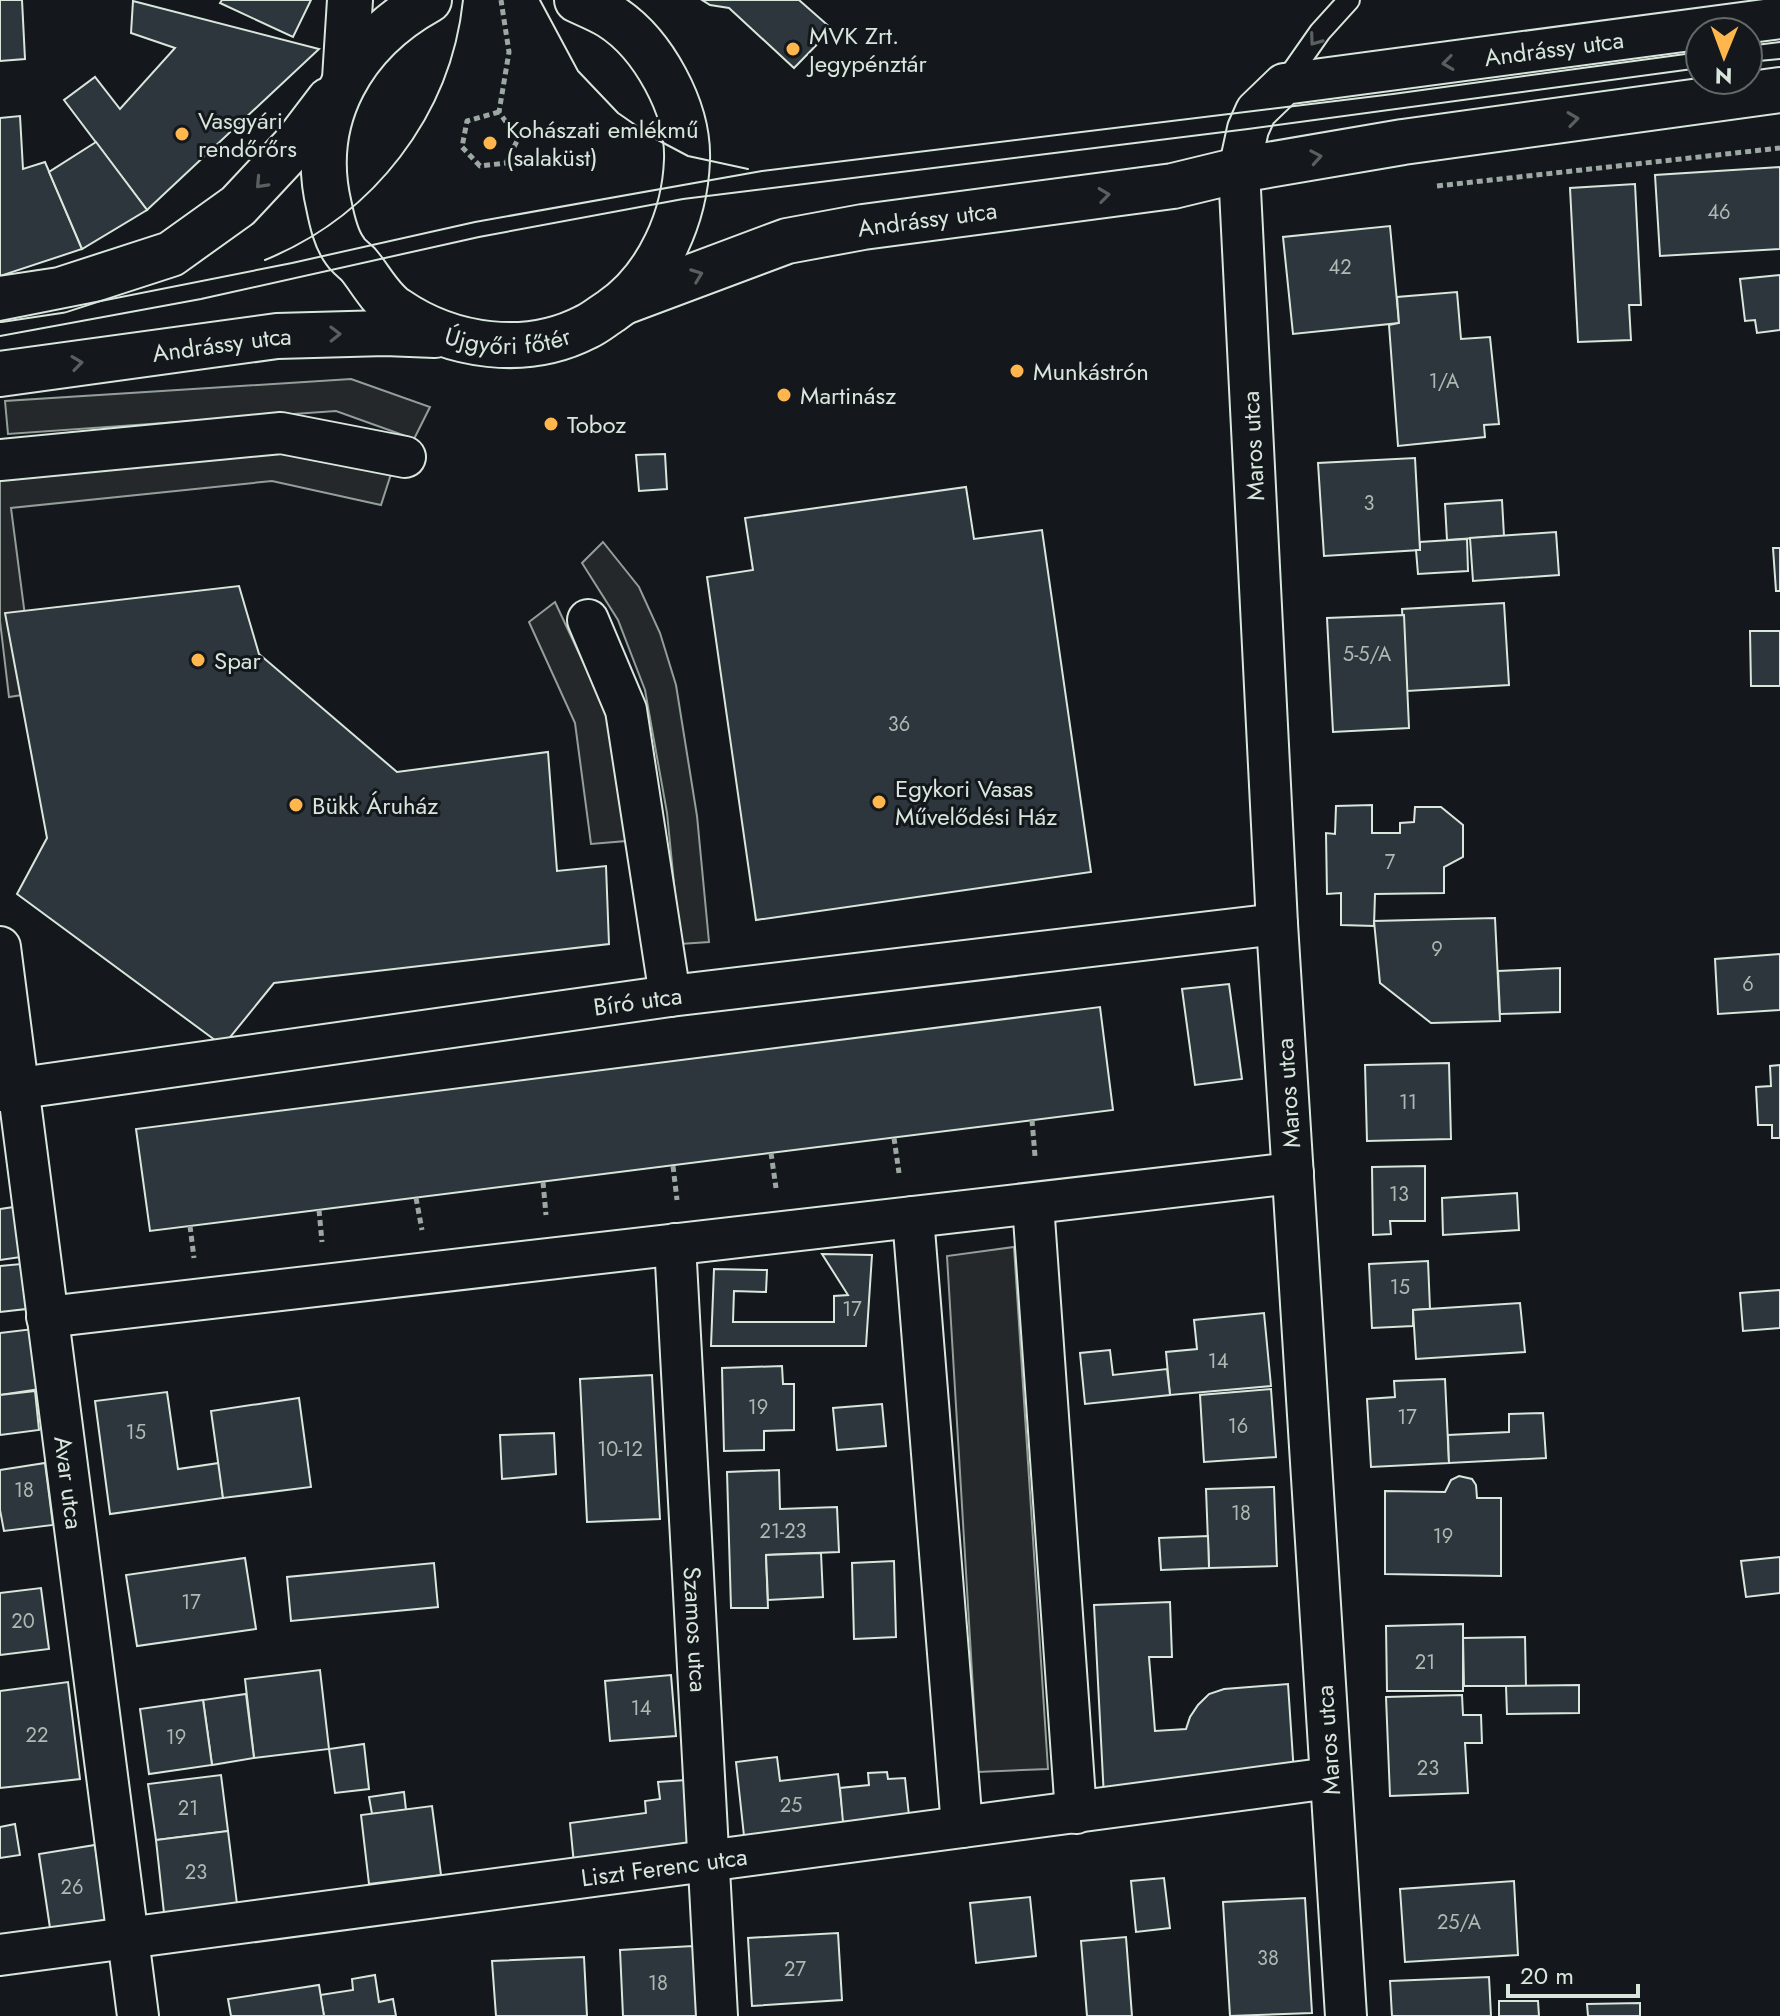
<svg xmlns="http://www.w3.org/2000/svg" width="1780" height="2016" font-family="Jost,sans-serif">
	<style>
		.parking { fill: #24282b; stroke: #939e99; stroke-width: 2 }
		.building { fill: #2c363c; stroke: #d8e6dc; stroke-width: 2 }
		.lines { fill: none; stroke-linecap: round; stroke-linejoin: round }
		.service-casing { stroke: #d8e6dc; stroke-width: 24 }
		.minor-casing { stroke: #d8e6dc; stroke-width: 44 }
		.tertiary-casing { stroke: #d8e6dc; stroke-width: 48 }
		.path { stroke: #9da8a2; stroke-width: 5; stroke-dasharray: 6 4; stroke-linecap: butt }
		.service { stroke: #14181c; stroke-width: 20 }
		.minor { stroke: #14181c; stroke-width: 40 }
		.tertiary { stroke: #14181c; stroke-width: 44 }
		.tram { stroke: #d8e6dc; stroke-width: 2 }
		.oneway { stroke: #59605f }
		.poi-dot { fill: #ffb74d; stroke: #14181c; stroke-width: 3 }
		.labels { text-anchor: middle; dominant-baseline: central; stroke-width: 6; stroke-linejoin: round; paint-order: stroke }
		.number-label { font-size: 20px; fill: #adbab4 }
		.poi-label { font-size: 24px; fill: #d8e6dc; stroke: #14181c; text-anchor: start }
		.street-label { font-size: 24px; fill: #d8e6dc; stroke: #14181c }
	</style>
	<rect width="100%" height="100%" fill="#14181c"/>
	<!-- parking -->
	<g class="parking">
		<polygon points="351,379 430,407 414,439 336,411 8,434 5,401"/>
		<polygon points="277,450 391,474 381,505 272,481 11,508 35,693 9,697 0,621 0,479"/>
		<polygon points="603,542 639,587 660,633 676,685 697,816 709,942 680,944 667,813 645,690 618,620 582,563"/>
		<polygon points="555,602 608,715 626,841 591,844 575,723 529,622"/>
		<polygon points="1014,1247 1048,1769 978,1772 947,1256"/>
	</g>
	<!-- building -->
	<g class="building">
		<polygon points="0,0 22,0 25,59 0,61"/>
		<polygon points="222,0 311,0 293,37 220,3"/>
		<polygon points="702,0 799,0 832,29 794,68 729,8 710,5"/>
		<polygon points="133,1 319,49 147,210 64,100 95,77 120,109 175,48 131,33"/>
		<polygon points="20,116 23,169 45,162 82,249 0,276 0,118"/>
		<polygon points="96,142 147,210 82,249 49,172"/>
		<polygon points="1780,167 1780,249 1660,256 1655,175"/>
		<polygon points="1635,184 1641,305 1629,305 1631,340 1578,342 1570,188"/>
		<polygon points="1390,226 1399,323 1293,334 1283,237"/>
		<polygon points="1780,275 1780,330 1757,333 1755,320 1745,321 1740,279"/>
		<polygon points="1457,292 1461,339 1490,337 1499,424 1484,425 1485,437 1398,446 1389,325 1399,323 1397,297"/>
		<polygon points="665,454 667,489 639,491 636,455"/>
		<polygon points="1415,458 1420,550 1324,556 1318,463"/>
		<polygon points="966,487 974,539 1042,530 1091,872 756,920 707,577 753,570 745,518"/>
		<polygon points="1502,500 1504,536 1447,540 1445,504"/>
		<polygon points="1556,532 1559,575 1473,581 1470,538"/>
		<polygon points="1467,539 1468,571 1418,574 1416,550 1420,550 1420,542"/>
		<polygon points="1773,548 1780,548 1780,591 1776,591"/>
		<polygon points="239,586 259,654 397,772 548,752 557,871 606,866 609,944 274,983 223,1046 17,894 47,838 5,613"/>
		<polygon points="1504,603 1509,685 1407,691 1402,609"/>
		<polygon points="1404,615 1409,728 1333,732 1327,618"/>
		<polygon points="1750,631 1780,631 1780,686 1751,686"/>
		<polygon points="1372,805 1372,833 1400,833 1400,823 1414,822 1415,807 1441,807 1463,825 1463,857 1444,867 1444,893 1375,894 1374,926 1341,925 1341,893 1327,894 1326,833 1335,834 1336,806"/>
		<polygon points="1495,918 1500,1021 1431,1023 1380,983 1374,921"/>
		<polygon points="1780,954 1780,1010 1718,1014 1715,959"/>
		<polygon points="1560,968 1560,1012 1500,1014 1498,971"/>
		<polygon points="1229,984 1242,1079 1195,1085 1182,989"/>
		<polygon points="1100,1007 1113,1110 150,1231 136,1129"/>
		<polygon points="1449,1063 1451,1139 1367,1141 1365,1065"/>
		<polygon points="1780,1065 1780,1138 1772,1138 1772,1125 1758,1125 1756,1087 1771,1086 1770,1066"/>
		<polygon points="1425,1166 1425,1221 1390,1221 1391,1234 1373,1235 1372,1167"/>
		<polygon points="1517,1193 1519,1230 1443,1235 1442,1198"/>
		<polygon points="14,1207 21,1257 0,1260 0,1209"/>
		<polygon points="822,1254 872,1255 866,1346 711,1346 714,1269 767,1270 766,1292 734,1291 733,1322 834,1322 834,1296 848,1295"/>
		<polygon points="1428,1261 1430,1309 1413,1310 1413,1326 1372,1328 1369,1264"/>
		<polygon points="21,1264 26,1309 0,1312 0,1266"/>
		<polygon points="1780,1290 1780,1328 1743,1331 1740,1293"/>
		<polygon points="1520,1303 1525,1352 1416,1359 1413,1310"/>
		<polygon points="1264,1313 1271,1386 1170,1395 1166,1352 1197,1349 1194,1320"/>
		<polygon points="33,1329 40,1389 0,1395 0,1333"/>
		<polygon points="1110,1350 1113,1375 1167,1369 1170,1395 1085,1404 1080,1353"/>
		<polygon points="782,1366 783,1384 794,1384 794,1430 764,1431 764,1450 724,1451 722,1368"/>
		<polygon points="652,1375 660,1519 587,1522 580,1379"/>
		<polygon points="1445,1379 1449,1463 1371,1467 1367,1399 1395,1397 1394,1381"/>
		<polygon points="1271,1389 1276,1457 1204,1462 1200,1395"/>
		<polygon points="35,1391 39,1430 0,1435 0,1395"/>
		<polygon points="167,1392 178,1469 219,1463 223,1498 110,1514 95,1401"/>
		<polygon points="299,1398 311,1487 223,1498 211,1411"/>
		<polygon points="882,1404 886,1446 837,1450 833,1408"/>
		<polygon points="1543,1413 1546,1458 1449,1463 1448,1435 1509,1432 1509,1414"/>
		<polygon points="554,1433 556,1474 502,1479 500,1435"/>
		<polygon points="45,1463 53,1525 4,1531 0,1510 0,1470"/>
		<polygon points="779,1470 780,1509 837,1507 839,1552 766,1555 768,1608 731,1608 727,1472"/>
		<polygon points="1459,1476 1472,1479 1476,1485 1477,1498 1501,1498 1501,1576 1385,1574 1385,1491 1445,1492 1451,1480"/>
		<polygon points="1274,1487 1277,1566 1209,1568 1206,1489"/>
		<polygon points="1208,1536 1209,1568 1161,1570 1159,1538"/>
		<polygon points="821,1553 823,1597 768,1600 766,1555"/>
		<polygon points="1780,1557 1780,1593 1746,1597 1741,1561"/>
		<polygon points="245,1558 256,1629 137,1646 126,1575"/>
		<polygon points="894,1561 896,1637 854,1639 852,1563"/>
		<polygon points="434,1563 438,1607 291,1621 287,1577"/>
		<polygon points="41,1588 49,1649 0,1655 0,1593"/>
		<polygon points="1170,1602 1172,1657 1149,1657 1155,1731 1186,1729 1190,1717 1198,1705 1209,1694 1224,1689 1288,1684 1294,1774 1104,1798 1094,1605"/>
		<polygon points="1463,1624 1463,1691 1387,1691 1386,1626"/>
		<polygon points="1525,1637 1526,1686 1464,1686 1463,1638"/>
		<polygon points="320,1670 329,1749 254,1758 245,1679"/>
		<polygon points="671,1675 676,1736 610,1741 605,1681"/>
		<polygon points="68,1682 80,1779 0,1788 0,1691"/>
		<polygon points="1579,1685 1579,1713 1507,1714 1506,1686"/>
		<polygon points="246,1694 254,1758 212,1765 203,1700"/>
		<polygon points="1462,1695 1463,1715 1481,1715 1482,1743 1465,1743 1468,1793 1390,1796 1386,1697"/>
		<polygon points="203,1700 212,1765 149,1774 140,1709"/>
		<polygon points="364,1744 369,1789 335,1793 329,1749"/>
		<polygon points="777,1757 780,1781 838,1774 844,1825 744,1836 736,1762"/>
		<polygon points="887,1772 888,1779 905,1778 909,1816 843,1822 840,1788 869,1785 868,1773"/>
		<polygon points="221,1775 228,1831 156,1840 148,1784"/>
		<polygon points="701,1779 703,1846 574,1864 570,1823 646,1813 645,1801 660,1799 658,1782"/>
		<polygon points="404,1792 406,1810 372,1814 369,1797"/>
		<polygon points="432,1806 441,1875 369,1884 361,1815"/>
		<polygon points="15,1824 20,1855 0,1858 0,1827"/>
		<polygon points="228,1831 237,1904 164,1913 156,1840"/>
		<polygon points="95,1845 106,1920 50,1928 39,1854"/>
		<polygon points="1164,1878 1170,1928 1136,1932 1131,1881"/>
		<polygon points="1514,1881 1518,1955 1405,1962 1400,1889"/>
		<polygon points="1030,1897 1036,1956 976,1963 970,1903"/>
		<polygon points="1305,1898 1312,2013 1230,2016 1223,1902"/>
		<polygon points="838,1933 842,2000 752,2006 748,1938"/>
		<polygon points="1126,1937 1132,2016 1087,2016 1081,1941"/>
		<polygon points="693,1946 697,2016 623,2016 620,1950"/>
		<polygon points="584,1957 587,2016 496,2016 492,1961"/>
		<polygon points="375,1975 379,2002 393,1999 396,2016 324,2016 320,1995 353,1990 352,1979"/>
		<polygon points="1489,1977 1491,2016 1392,2016 1390,1981"/>
		<polygon points="319,1985 324,2016 231,2016 228,1999"/>
		<polygon points="1499,2001 1538,2001 1539,2016 1499,2016"/>
		<polygon points="1640,2003 1640,2016 1588,2016 1587,2004"/>
	</g>
	<g class="lines">
		<defs>
			<polyline id="service" points="1285,82 1320,32 1349,0"/>
			<g id="minor">
				<polyline points="0,460 281,433 405,457"/>
				<polyline points="588,620 626,710 670,996"/>
				<path id="s1" d="M 0,947 L 138,2016"/>
				<path id="s2" d="M 0,1091 L 670,996 L 1277,924"/>
				<polyline points="1033,1204 1076,1813"/>
				<polyline points="913,1217 962,1827"/>
				<path id="s3" d="M 675,1244 L 717,2016"/>
				<polyline points="47,1317 1293,1173"/>
				<path id="s4" d="M 0,1955 L 1330,1778"/>
				<path id="s5" d="M 1346,2016 L 1277,924 L 1239,170 L 1248,129 L 1256,111 L 1284,84 L 1780,18"/>
			</g>
			<g id="tertiary">
				<path id="s6" d="M 429,0 C 353,42 308,118 329,206 C 332,221 336,239 345,251 C 348,256 354,260 358,264 C 370,278 381,300 397,310 C 451,347 526,358 586,327 C 595,323 603,316 611,311 C 659,278 685,216 687,160 C 689,109 653,43 610,16 C 600,10 588,5 577,0"/>
				<polyline points="345,79 350,0"/>
				<polyline points="0,299 60,290 171,254 238,206 294,146 329,100"/>
				<path id="s7" d="M 624,302 L 787,241 L 863,227 L 1173,186 L 1239,170 L 1403,142 L 1780,90"/>
				<path id="s8" d="M 0,374 L 277,336 L 385,333 L 435,335"/>
			</g>
		</defs>
		<!-- service casing -->
		<use href="#service" class="service-casing"/>
		<!-- minor casing -->
		<use href="#minor" class="minor-casing"/>
		<!-- tertiary casing -->
		<use href="#tertiary" class="tertiary-casing"/>
		<!-- path -->
		<g class="path">
			<polyline points="499,112 467,121 462,147 480,166 506,163 518,139 499,112 509,52 501,0"/>
			<polyline points="1437,186 1780,148"/>
			<polyline points="1032,1120 1035,1156"/>
			<polyline points="894,1138 899,1173"/>
			<polyline points="771,1153 776,1188"/>
			<polyline points="673,1166 677,1200"/>
			<polyline points="543,1182 546,1215"/>
			<polyline points="416,1198 422,1230"/>
			<polyline points="319,1210 322,1242"/>
			<polyline points="190,1226 194,1258"/>
		</g>
		<!-- service -->
		<use href="#service" class="service"/>
		<!-- minor -->
		<use href="#minor" class="minor"/>
		<!-- tertiary -->
		<use href="#tertiary" class="tertiary"/>
		<!-- tram -->
		<g class="tram">
			<polyline points="540,0 578,71 618,113 654,138 688,156 748,169"/>
			<polyline points="1748,46 1780,42"/>
			<polyline points="1748,62 1780,59"/>
			<path d="M 265,260 C 373,216 451,116 463,0"/>
			<polyline points="0,321 292,263 475,222 762,171 1393,94 1700,52"/>
			<polyline points="0,336 201,299 479,237 683,199 1248,129 1700,68"/>
		</g>
	</g>
	<!-- one-way arrows -->
	<defs><path id="oneway-chevron" d="M-2-3.5L2.5 0L-2 3.5" fill="none" stroke-width="1.6" stroke-linecap="round" stroke-linejoin="round" transform="scale(2)"/></defs>
	<g class="oneway">
		<use href="#oneway-chevron" transform="translate(1315 40) rotate(126)"/>
		<use href="#oneway-chevron" transform="translate(1448 63) rotate(172)"/>
		<use href="#oneway-chevron" transform="translate(1573 119) rotate(-8)"/>
		<use href="#oneway-chevron" transform="translate(1316 157) rotate(-10)"/>
		<use href="#oneway-chevron" transform="translate(261 183) rotate(133)"/>
		<use href="#oneway-chevron" transform="translate(1104 195) rotate(-7)"/>
		<use href="#oneway-chevron" transform="translate(697 275) rotate(-21)"/>
		<use href="#oneway-chevron" transform="translate(335 334) rotate(-1)"/>
		<use href="#oneway-chevron" transform="translate(77 363) rotate(-8)"/>
	</g>
	<!-- markers -->
	<g class="poi-dot">
		<circle cx="793" cy="49" r="8"/>
		<circle cx="182" cy="134" r="8"/>
		<circle cx="490" cy="143" r="8"/>
		<circle cx="1017" cy="371" r="8"/>
		<circle cx="784" cy="395" r="8"/>
		<circle cx="551" cy="424" r="8"/>
		<circle cx="198" cy="660" r="8"/>
		<circle cx="879" cy="802" r="8"/>
		<circle cx="296" cy="805" r="8"/>
	</g>
	<g class="labels">
		<!-- number labels -->
		<g class="number-label">
			<text x="1719" y="212">46</text>
			<text x="1340" y="267">42</text>
			<text x="1444" y="381">1/A</text>
			<text x="1369" y="503">3</text>
			<text x="1367" y="654">5-5/A</text>
			<text x="899" y="724">36</text>
			<text x="1390" y="862">7</text>
			<text x="1437" y="949">9</text>
			<text x="1748" y="984">6</text>
			<text x="1408" y="1102">11</text>
			<text x="1399" y="1194">13</text>
			<text x="1400" y="1287">15</text>
			<text x="852" y="1309">17</text>
			<text x="1218" y="1361">14</text>
			<text x="758" y="1407">19</text>
			<text x="1407" y="1417">17</text>
			<text x="1238" y="1426">16</text>
			<text x="136" y="1432">15</text>
			<text x="620" y="1449">10-12</text>
			<text x="24" y="1490">18</text>
			<text x="1241" y="1513">18</text>
			<text x="783" y="1531">21-23</text>
			<text x="1443" y="1536">19</text>
			<text x="191" y="1602">17</text>
			<text x="23" y="1621">20</text>
			<text x="1425" y="1662">21</text>
			<text x="641" y="1708">14</text>
			<text x="37" y="1735">22</text>
			<text x="176" y="1737">19</text>
			<text x="1428" y="1768">23</text>
			<text x="791" y="1805">25</text>
			<text x="188" y="1808">21</text>
			<text x="196" y="1872">23</text>
			<text x="72" y="1887">26</text>
			<text x="1459" y="1922">25/A</text>
			<text x="1268" y="1958">38</text>
			<text x="795" y="1969">27</text>
			<text x="658" y="1983">18</text>
		</g>
		<!-- poi labels -->
		<g class="poi-label">
			<text x="809" y="35">MVK Zrt.<tspan x="809" dy="28">Jegypénztár</tspan></text>
			<text x="198" y="120">Vasgyári<tspan x="198" dy="28">rendőrőrs</tspan></text>
			<text x="506" y="129">Kohászati emlékmű<tspan x="506" dy="28">(salaküst)</tspan></text>
			<text x="1033" y="371">Munkástrón</text>
			<text x="800" y="395">Martinász</text>
			<text x="567" y="424">Toboz</text>
			<text x="214" y="660">Spar</text>
			<text x="895" y="788">Egykori Vasas<tspan x="895" dy="28">Művelődési Ház</tspan></text>
			<text x="312" y="805">Bükk Áruház</text>
		</g>
		<!-- street labels -->
		<g class="street-label">
			<text stroke="none"><textPath href="#s5" startOffset="2222">Andrássy utca</textPath></text>
			<text stroke="none"><textPath href="#s7" startOffset="316">Andrássy utca</textPath></text>
			<text stroke="none"><textPath href="#s6" startOffset="492">Újgyőri főtér</textPath></text>
			<text stroke="none"><textPath href="#s8" startOffset="224">Andrássy utca</textPath></text>
			<text transform="translate(1253 446) rotate(-93)">Maros utca</text>
			<text stroke="none"><textPath href="#s2" startOffset="644">Bíró utca</textPath></text>
			<text transform="translate(1288 1093) rotate(-94)">Maros utca</text>
			<text stroke="none"><textPath href="#s1" startOffset="540">Avar utca</textPath></text>
			<text stroke="none"><textPath href="#s3" startOffset="386">Szamos utca</textPath></text>
			<text transform="translate(1328 1740) rotate(-94)">Maros utca</text>
			<text stroke="none"><textPath href="#s4" startOffset="670">Liszt Ferenc utca</textPath></text>
		</g>
	</g>
	<!-- north arrow -->
	<g transform="translate(1724 56) rotate(181)"><circle r="38" fill="#14181c" stroke="#626a69" stroke-width="2"/>
	<path d="M0-6L14 30L0 20L-14 30Z" fill="#ffb74d"/>
	<text y="-12" font-size="22" font-weight="bold" text-anchor="middle" fill="#d8e6dc">N</text>
	</g>
	<!-- scale -->
	<path d="M1508 1984v12h130v-12" fill="none" stroke="#d8e6dc" stroke-width="4"/>
	<text x="1520" y="1984" font-size="24" fill="#d8e6dc" stroke="#14181c" stroke-width="6" paint-order="stroke">20 m</text>
</svg>
